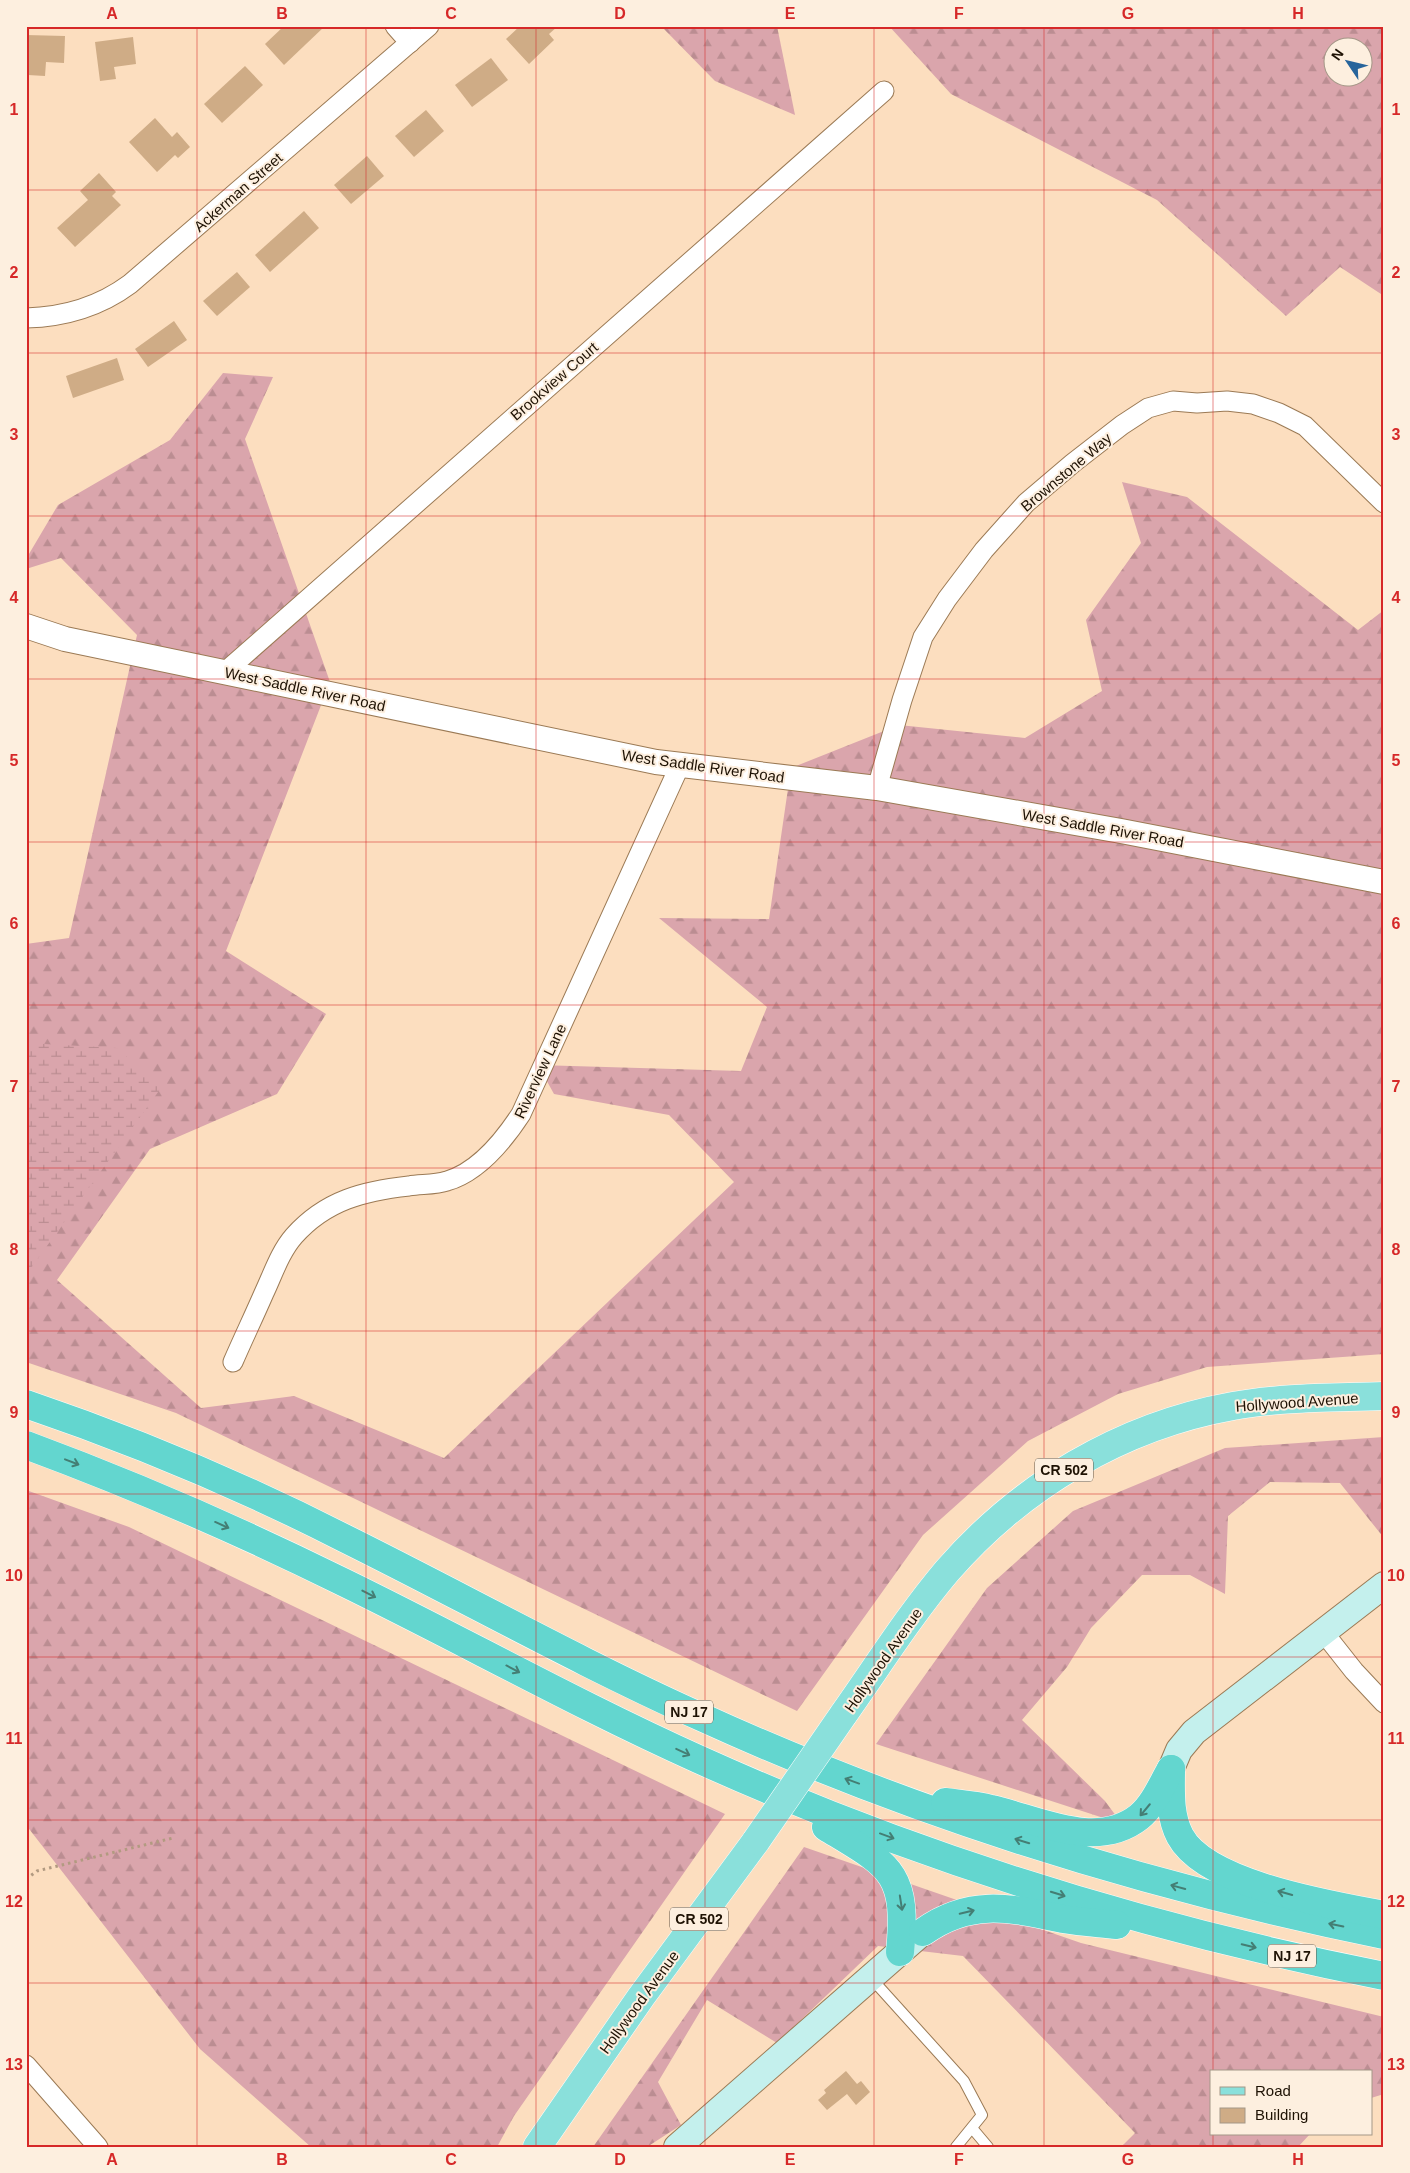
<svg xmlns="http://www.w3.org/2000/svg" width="1410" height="2173" font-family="Arial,sans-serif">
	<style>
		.forest { fill: url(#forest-firs); fill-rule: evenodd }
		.wetland { fill: url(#wetland-marsh) }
		.building { fill: #cfac86 }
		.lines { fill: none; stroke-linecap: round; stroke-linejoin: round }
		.service-casing { stroke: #9b7a55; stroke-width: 12 }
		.minor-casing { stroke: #9b7a55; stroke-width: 21 }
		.tertiary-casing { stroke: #9b7a55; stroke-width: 26 }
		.secondary-casing { stroke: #9b7a55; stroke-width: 28 }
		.primary-casing { stroke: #fff; stroke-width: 29 }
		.trunk-casing { stroke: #fff; stroke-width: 29 }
		.path { stroke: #b29a81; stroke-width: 3; stroke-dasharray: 2.5 4; stroke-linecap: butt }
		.service { stroke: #fff; stroke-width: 10 }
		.minor { stroke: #fff; stroke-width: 19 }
		.tertiary { stroke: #fff; stroke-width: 24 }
		.secondary { stroke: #c4f0ed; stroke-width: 26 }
		.primary { stroke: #8ae0db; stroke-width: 28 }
		.trunk { stroke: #63d6cf; stroke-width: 28 }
		.primary-bridge-casing { stroke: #fff; stroke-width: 29; stroke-linecap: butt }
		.primary-bridge { stroke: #8ae0db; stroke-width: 28 }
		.oneway { stroke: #447e74 }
		.grid { fill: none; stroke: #d62828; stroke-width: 1; stroke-opacity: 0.55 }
		.labels { text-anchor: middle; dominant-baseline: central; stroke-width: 4; stroke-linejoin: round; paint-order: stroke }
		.shield { fill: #fdefdf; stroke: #615446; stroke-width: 1 }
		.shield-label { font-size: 14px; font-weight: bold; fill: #1e1204 }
		.street-label { font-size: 15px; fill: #1e1204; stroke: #fdefdf }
		.neatline { fill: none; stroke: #d62828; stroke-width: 2 }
		.grid-label { font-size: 16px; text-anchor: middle; font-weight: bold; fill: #d62828 }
	</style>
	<defs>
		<pattern id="forest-firs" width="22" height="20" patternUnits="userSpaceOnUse" patternTransform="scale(1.25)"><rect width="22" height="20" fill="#daa5ac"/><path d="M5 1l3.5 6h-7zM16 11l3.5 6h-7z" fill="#bb8d92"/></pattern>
		<pattern id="wetland-marsh" width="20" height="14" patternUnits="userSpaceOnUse" patternTransform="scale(1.25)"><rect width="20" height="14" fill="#daa5ac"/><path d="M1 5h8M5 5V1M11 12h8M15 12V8" fill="none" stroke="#bb8d92"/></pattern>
	</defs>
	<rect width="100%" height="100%" fill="#fcdebf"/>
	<!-- forest -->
	<g class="forest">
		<polygon points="661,26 777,26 795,115 715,81"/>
		<path d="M 889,26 L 1384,26 L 1384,296 L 1340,267 L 1286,316 L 1157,200 L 951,94 ZM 1332,48 L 1362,48 L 1362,78 L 1332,78 Z"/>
		<polygon points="223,373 273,377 245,439 330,682 226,951 326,1014 277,1094 150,1149 57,1280 201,1408 294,1396 444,1458 734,1182 669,1115 554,1094 538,1065 741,1071 767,1007 659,918 769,919 791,768 899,725 1025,738 1102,691 1086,620 1141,543 1122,482 1187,497 1358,630 1384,610 1384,1354 1207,1367 1118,1394 1028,1441 923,1535 797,1711 176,1413 26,1362 26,944 69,938 137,635 61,558 26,569 26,559 58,505 170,440"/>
		<polygon points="1384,1437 1384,1538 1340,1483 1270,1482 1228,1516 1225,1594 1190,1575 1142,1575 1091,1628 1067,1667 1022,1720 1105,1801 1122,1824 876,1744 987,1588 1073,1511 1225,1448"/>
		<polygon points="26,1490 129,1527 725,1814 514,2116 497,2147 311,2147 200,2049 26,1825"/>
		<polygon points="804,1847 1081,1943 1384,2017 1384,2094 1371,2098 1371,2072 1211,2072 1211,2134 1310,2134 1298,2147 1121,2147 1135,2133 963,1956 878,1946 777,2043 707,2000 658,2082 681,2125 647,2147 593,2147"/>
	</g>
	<!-- wetland -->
	<polygon class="wetland" points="26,1043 117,1048 161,1088 26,1275"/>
	<!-- building -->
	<g class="building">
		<polygon points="284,26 325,26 284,65 265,44"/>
		<polygon points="520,26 558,26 549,34 554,40 529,64 506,39"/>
		<polygon points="26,35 65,36 64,63 46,62 45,76 28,75"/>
		<polygon points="133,37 136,64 114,67 116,79 100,81 95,42"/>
		<polygon points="491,58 508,80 472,107 455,85"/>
		<polygon points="245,66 263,85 222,123 204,104"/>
		<polygon points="426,110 444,131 414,157 395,136"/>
		<polygon points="155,118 172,137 177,132 190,147 178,158 175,155 157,172 129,142"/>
		<polygon points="367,156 384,176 351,204 334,185"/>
		<polygon points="99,173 116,192 112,196 121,205 75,247 57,228 88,200 80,191"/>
		<polygon points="304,211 319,228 270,272 255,255"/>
		<polygon points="237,272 250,287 217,316 203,301"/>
		<polygon points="174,321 187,340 148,367 135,349"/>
		<polygon points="117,358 124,380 73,398 66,376"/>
		<polygon points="846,2071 857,2084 861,2081 870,2092 856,2105 847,2094 827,2110 818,2100 826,2093 824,2090"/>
	</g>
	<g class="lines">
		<defs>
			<g id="service">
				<polyline points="871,1978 964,2081 982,2115 956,2147"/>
				<polyline points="972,2128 988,2147"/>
			</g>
			<g id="minor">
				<polyline points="395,26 410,43"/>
				<path d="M 26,318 C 64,317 99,307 130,284 L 429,26"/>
				<polyline points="225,672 884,91"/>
				<polyline points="877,788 902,700 923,637 947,599 984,550 1026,503 1073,463 1122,425 1148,408 1173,401 1197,403 1227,401 1253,404 1279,413 1305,426 1384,503"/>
				<path d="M 233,1362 C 243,1339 254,1316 264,1293 C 273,1274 280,1252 294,1236 C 326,1200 364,1191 409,1186 C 421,1184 435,1185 447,1181 C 478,1172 504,1140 521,1114 L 680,765"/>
				<polyline points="1324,1633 1354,1671 1384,1703"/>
				<polyline points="26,2065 98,2147"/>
			</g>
			<polyline id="tertiary" points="26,626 65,639 656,762 877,788 1121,831 1384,882"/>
			<g id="secondary">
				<polyline points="1171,1769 1179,1750 1194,1732 1384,1585"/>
				<polyline points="677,2147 917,1937"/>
			</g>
			<g id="primary">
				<path d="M 843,1715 C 877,1667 909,1616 947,1571 C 1021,1486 1121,1426 1233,1406 C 1282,1397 1334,1398 1384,1396"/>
				<polyline points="537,2147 641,1997 756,1841"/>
			</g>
			<g id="trunk">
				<path d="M 26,1404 C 132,1440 244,1487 344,1538 C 463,1597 579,1662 699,1716 C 918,1816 1149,1887 1384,1935"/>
				<path d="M 26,1445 C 134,1485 240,1531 343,1582 C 462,1640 578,1705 698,1759 C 917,1858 1149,1929 1384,1976"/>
				<path d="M 1171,1769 C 1171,1791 1169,1815 1180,1836 C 1206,1885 1332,1905 1384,1915"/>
				<path d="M 945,1802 C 960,1804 976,1805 991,1809 C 1037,1819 1096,1851 1139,1817 C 1154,1805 1162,1784 1171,1769"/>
				<path d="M 826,1827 C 890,1866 908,1871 900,1952"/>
				<path d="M 923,1932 C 970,1898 1011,1908 1063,1919 C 1081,1922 1099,1923 1117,1925"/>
			</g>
		</defs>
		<!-- service casing -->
		<use href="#service" class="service-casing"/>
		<!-- minor casing -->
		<use href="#minor" class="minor-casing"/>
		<!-- tertiary casing -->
		<use href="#tertiary" class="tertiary-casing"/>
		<!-- secondary casing -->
		<use href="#secondary" class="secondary-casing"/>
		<!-- primary casing -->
		<use href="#primary" class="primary-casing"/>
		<!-- trunk casing -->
		<use href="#trunk" class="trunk-casing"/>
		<!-- path -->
		<polyline class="path" points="26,1879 37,1871 173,1838"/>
		<!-- service -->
		<use href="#service" class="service"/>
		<!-- minor -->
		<use href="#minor" class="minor"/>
		<!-- tertiary -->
		<use href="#tertiary" class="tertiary"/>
		<!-- secondary -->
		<use href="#secondary" class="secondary"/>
		<!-- primary -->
		<use href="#primary" class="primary"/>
		<!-- trunk -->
		<use href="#trunk" class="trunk"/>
		<defs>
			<polyline id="primary-bridge" points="756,1841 843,1715"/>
		</defs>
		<!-- primary-bridge casing -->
		<use href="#primary-bridge" class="primary-bridge-casing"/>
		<!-- primary-bridge -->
		<use href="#primary-bridge" class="primary-bridge"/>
	</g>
	<!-- one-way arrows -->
	<defs><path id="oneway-shaft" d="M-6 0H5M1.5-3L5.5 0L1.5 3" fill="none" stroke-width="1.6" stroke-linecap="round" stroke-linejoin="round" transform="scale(1.25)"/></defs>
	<g class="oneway">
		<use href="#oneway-shaft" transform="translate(72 1462) rotate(21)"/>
		<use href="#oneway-shaft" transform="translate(222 1525) rotate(24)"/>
		<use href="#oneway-shaft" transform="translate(369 1594) rotate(27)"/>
		<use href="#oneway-shaft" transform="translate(513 1669) rotate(28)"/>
		<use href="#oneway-shaft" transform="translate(683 1752) rotate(25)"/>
		<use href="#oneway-shaft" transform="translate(852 1781) rotate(-160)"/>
		<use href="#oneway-shaft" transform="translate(1145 1810) rotate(130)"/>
		<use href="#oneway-shaft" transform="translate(887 1836) rotate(20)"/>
		<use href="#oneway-shaft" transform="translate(1022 1841) rotate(-163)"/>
		<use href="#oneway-shaft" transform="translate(1178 1887) rotate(-165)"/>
		<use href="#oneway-shaft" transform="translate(1285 1893) rotate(-164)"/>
		<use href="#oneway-shaft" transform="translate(1058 1894) rotate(17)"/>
		<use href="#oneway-shaft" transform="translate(901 1903) rotate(81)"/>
		<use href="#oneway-shaft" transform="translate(967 1912) rotate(-13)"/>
		<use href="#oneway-shaft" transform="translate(1336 1925) rotate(-168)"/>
		<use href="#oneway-shaft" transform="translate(1249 1946) rotate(13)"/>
	</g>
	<!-- grid -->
	<path class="grid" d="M 197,26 L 197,2147M 366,26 L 366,2147M 536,26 L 536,2147M 705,26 L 705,2147M 874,26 L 874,2147M 1044,26 L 1044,2147M 1213,26 L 1213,2072M 26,190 L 1384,190M 26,353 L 1384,353M 26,516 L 1384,516M 26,679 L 1384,679M 26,842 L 1384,842M 26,1005 L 1384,1005M 26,1168 L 1384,1168M 26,1331 L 1384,1331M 26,1494 L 1384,1494M 26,1657 L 1384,1657M 26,1820 L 1384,1820M 26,1983 L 1384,1983M 1213,2134 L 1213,2147"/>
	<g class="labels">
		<!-- shield labels -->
		<g class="shield">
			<rect x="1035" y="1458.5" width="58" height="23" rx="4"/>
			<rect x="665" y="1700.5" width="48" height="23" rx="4"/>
			<rect x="670" y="1907.5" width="58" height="23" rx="4"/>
			<rect x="1268" y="1944.5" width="48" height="23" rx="4"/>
		</g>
		<g class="shield-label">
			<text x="1064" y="1470">CR 502</text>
			<text x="689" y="1712">NJ 17</text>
			<text x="699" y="1919">CR 502</text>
			<text x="1292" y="1956">NJ 17</text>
		</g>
		<!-- street labels -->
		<g class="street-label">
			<text transform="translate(238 192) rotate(-41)">Ackerman Street</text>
			<text transform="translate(554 381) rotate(-41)">Brookview Court</text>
			<text transform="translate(1066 472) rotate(-40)">Brownstone Way</text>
			<text transform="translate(305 689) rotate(12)">West Saddle River Road</text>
			<text transform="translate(703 766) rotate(8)">West Saddle River Road</text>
			<text transform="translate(1103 828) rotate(10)">West Saddle River Road</text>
			<text transform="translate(540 1071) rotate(-65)">Riverview Lane</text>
			<text transform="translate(1297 1402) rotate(-4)">Hollywood Avenue</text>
			<text transform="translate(883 1660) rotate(-55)">Hollywood Avenue</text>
			<text transform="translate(639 2002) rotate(-54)">Hollywood Avenue</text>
		</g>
	</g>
	<!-- border -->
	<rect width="1410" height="2173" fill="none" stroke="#fdefdf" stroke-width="55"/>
	<!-- legend -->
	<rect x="1210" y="2070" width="162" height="65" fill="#fdefdf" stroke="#a49787"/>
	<rect x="1220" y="2087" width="25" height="8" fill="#8ae0db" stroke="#a49787"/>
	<text x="1255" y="2096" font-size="15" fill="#1e1204">Road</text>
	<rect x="1220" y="2108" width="25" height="15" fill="#cfac86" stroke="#a49787"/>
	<text x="1255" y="2120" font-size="15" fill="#1e1204">Building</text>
	<!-- north arrow -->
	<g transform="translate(1348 62) rotate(305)"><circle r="24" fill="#fdefdf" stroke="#a49787"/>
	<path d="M0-4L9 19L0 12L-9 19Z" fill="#27649b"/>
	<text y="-8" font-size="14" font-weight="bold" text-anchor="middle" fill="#1e1204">N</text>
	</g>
	<rect x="28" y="28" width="1354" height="2118" class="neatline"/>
	<g class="grid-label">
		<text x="112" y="19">A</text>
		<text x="282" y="19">B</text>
		<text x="451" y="19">C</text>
		<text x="620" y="19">D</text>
		<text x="790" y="19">E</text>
		<text x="959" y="19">F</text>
		<text x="1128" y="19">G</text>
		<text x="1298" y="19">H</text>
		<text x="14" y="115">1</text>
		<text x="1396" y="115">1</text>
		<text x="14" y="278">2</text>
		<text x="1396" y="278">2</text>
		<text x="14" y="440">3</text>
		<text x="1396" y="440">3</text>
		<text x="14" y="603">4</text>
		<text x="1396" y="603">4</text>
		<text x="14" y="766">5</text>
		<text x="1396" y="766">5</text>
		<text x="14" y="929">6</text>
		<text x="1396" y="929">6</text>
		<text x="14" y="1092">7</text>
		<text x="1396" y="1092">7</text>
		<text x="14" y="1255">8</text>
		<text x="1396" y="1255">8</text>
		<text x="14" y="1418">9</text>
		<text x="1396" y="1418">9</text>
		<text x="14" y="1581">10</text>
		<text x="1396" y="1581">10</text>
		<text x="14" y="1744">11</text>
		<text x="1396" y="1744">11</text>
		<text x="14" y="1907">12</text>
		<text x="1396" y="1907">12</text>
		<text x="14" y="2070">13</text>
		<text x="1396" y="2070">13</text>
		<text x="112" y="2165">A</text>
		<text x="282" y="2165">B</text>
		<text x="451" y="2165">C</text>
		<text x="620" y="2165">D</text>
		<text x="790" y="2165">E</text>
		<text x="959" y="2165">F</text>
		<text x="1128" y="2165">G</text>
		<text x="1298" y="2165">H</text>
	</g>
</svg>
